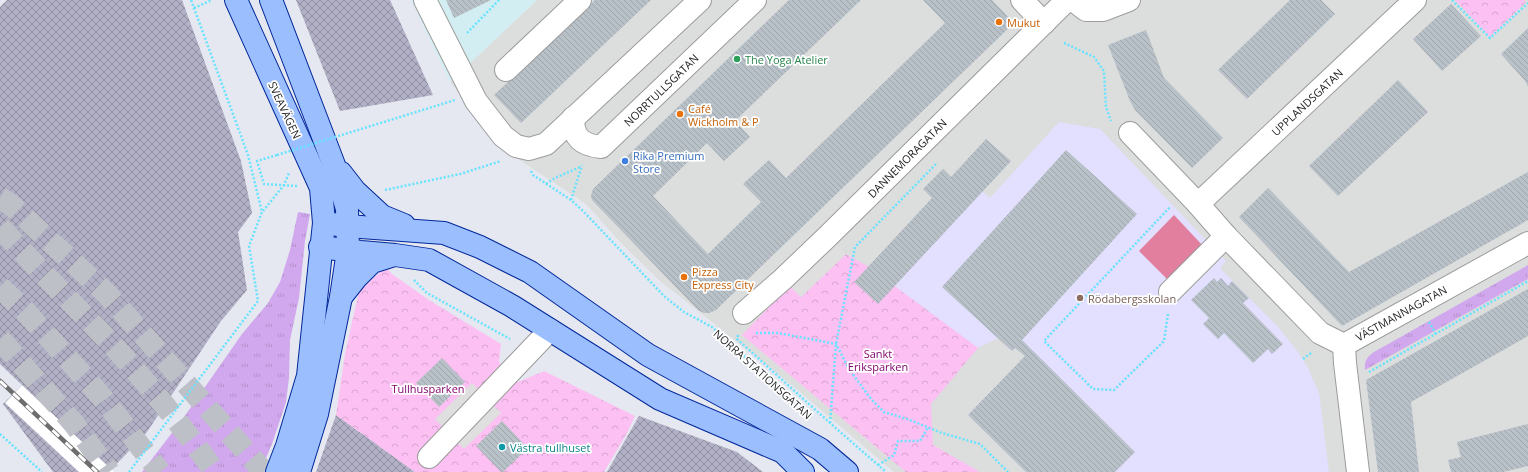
<svg xmlns="http://www.w3.org/2000/svg" width="1528" height="472" font-family="'Open Sans',sans-serif">
	<style>
		.residential { fill: #dcdddd }
		.commercial { fill: #d3eef2 }
		.education { fill: #e2dfff }
		.construction { fill: url(#construction-cross-hatch) }
		.grass { fill: url(#grass-tufts) }
		.park { fill: url(#park-crowns) }
		.pitch { fill: #e37f9e }
		.parking { fill: #dfdfdf }
		.pier { fill: #fff }
		.building { fill: url(#building-back-hatch) }
		.lines { fill: none; stroke-linecap: round; stroke-linejoin: round }
		.highway-tunnel { stroke: #bdc0c6; stroke-width: 22; stroke-dasharray: 22 11; stroke-linecap: butt }
		.minor-casing { stroke: #9c9c9c; stroke-width: 24 }
		.major-casing { stroke: #00279a; stroke-width: 24 }
		.path { stroke: #67e3ff; stroke-width: 2.5; stroke-dasharray: 2 2; stroke-linecap: butt }
		.minor { stroke: #fff; stroke-width: 22 }
		.major { stroke: #9bbeff; stroke-width: 22 }
		.rail-casing { stroke: #6d6d6d; stroke-width: 4.5 }
		.rail { stroke: #fff; stroke-width: 3; stroke-dasharray: 9; stroke-linecap: butt }
		.path-bridge { stroke: #67e3ff; stroke-width: 2.5; stroke-dasharray: 2 2; stroke-linecap: butt }
		.food-dot { fill: #e8710a; stroke: #fff; stroke-width: 1.5 }
		.leisure-dot { fill: #2e9e5b; stroke: #fff; stroke-width: 1.5 }
		.shop-dot { fill: #3f7fe0; stroke: #fff; stroke-width: 1.5 }
		.education-dot { fill: #8d6e63; stroke: #fff; stroke-width: 1.5 }
		.culture-dot { fill: #0f9aa8; stroke: #fff; stroke-width: 1.5 }
		.labels { text-anchor: middle; dominant-baseline: central; stroke-width: 3.5; stroke-linejoin: round; paint-order: stroke }
		.food-label { font-size: 11px; fill: #c56008; stroke: #fff; text-anchor: start }
		.leisure-label { font-size: 11px; fill: #27864d; stroke: #fff; text-anchor: start }
		.street-label { font-size: 11px; fill: #1f1f1f; stroke: #fff }
		.shop-label { font-size: 11px; fill: #366cbe; stroke: #fff; text-anchor: start }
		.education-label { font-size: 11px; fill: #785e54; stroke: #fff; text-anchor: start }
		.park-label { font-size: 11px; fill: #840670; stroke: #fff }
		.culture-label { font-size: 11px; fill: #0d838f; stroke: #fff; text-anchor: start }
	</style>
	<defs>
		<pattern id="construction-cross-hatch" width="8" height="8" patternUnits="userSpaceOnUse"><rect width="8" height="8" fill="#b1b0c6"/><path d="M0 0l8 8M0 8l8-8" fill="none" stroke="#8f8fa0"/></pattern>
		<pattern id="grass-tufts" width="24" height="20" patternUnits="userSpaceOnUse"><rect width="24" height="20" fill="#d1a8ed"/><path d="M3 7l-1-3M5 7V3M7 7l1-3M15 17l-1-3M17 17v-4M19 17l1-3" fill="none" stroke="#b390cb"/></pattern>
		<pattern id="park-crowns" width="20" height="18" patternUnits="userSpaceOnUse"><rect width="20" height="18" fill="#fcc0f3"/><path d="M2 6a3 3 0 1 1 6 0M12 15a3 3 0 1 1 6 0" fill="none" stroke="#d8a5d0"/></pattern>
		<pattern id="building-back-hatch" width="6" height="6" patternUnits="userSpaceOnUse"><rect width="6" height="6" fill="#b8c0c8"/><path d="M-1 5l2 2M0 0l6 6M5-1l2 2" fill="none" stroke="#9ea5ab"/></pattern>
	</defs>
	<rect width="100%" height="100%" fill="#e5e8f0"/>
	<!-- residential -->
	<polygon class="residential" points="537,0 1528,0 1528,472 894,472 794,387 678,295 661,282 621,243 586,204 506,151 450,82"/>
	<!-- commercial -->
	<polygon class="commercial" points="411,0 537,0 450,82"/>
	<!-- education -->
	<polygon class="education" points="1059,122 1100,129 1226,261 1220,268 1279,328 1298,352 1307,366 1319,393 1329,472 1026,472 968,415 1031,350 1022,341 1012,351 998,338 978,348 869,267 961,173 990,198"/>
	<!-- construction -->
	<g class="construction">
		<polygon points="7,0 182,0 241,161 252,213 238,232 247,290 221,321 147,432 109,472 53,472 3,404 22,385 0,364 0,7"/>
		<polygon points="296,0 390,0 433,95 340,111"/>
		<polygon points="336,415 415,472 316,472"/>
		<polygon points="639,416 737,452 763,472 607,472"/>
	</g>
	<!-- grass -->
	<g class="grass">
		<polygon points="298,212 310,214 305,241 299,298 290,340 289,378 286,402 272,444 260,472 142,472 184,417 242,334 268,303 280,282 290,250"/>
		<path d="M 1528,265 L 1528,279 L 1365,370 C 1364,361 1367,357 1374,352 Z"/>
	</g>
	<!-- park -->
	<g class="park">
		<polygon points="1455,0 1524,0 1526,2 1490,37"/>
		<polygon points="846,254 869,267 978,348 931,404 933,445 980,472 906,472 742,335 790,286 801,297"/>
		<polygon points="386,267 392,274 429,300 501,344 499,362 518,382 544,371 635,416 627,433 604,472 415,472 336,415 345,354 359,291"/>
	</g>
	<!-- pitch -->
	<polygon class="pitch" points="1174,215 1204,247 1169,281 1139,251"/>
	<!-- parking -->
	<g class="parking">
		<polygon points="828,236 846,254 801,297 790,286"/>
		<polygon points="472,383 501,413 464,449 435,419"/>
	</g>
	<!-- pier -->
	<polygon class="pier" points="22,385 114,472 79,472 5,403"/>
	<!-- building -->
	<g class="building">
		<polygon points="446,0 491,0 454,18"/>
		<polygon points="595,0 651,0 521,123 494,95"/>
		<polygon points="789,0 861,0 735,121 750,137 724,161 707,143 653,196 708,254 761,202 743,184 769,160 786,178 945,23 923,0 992,0 1014,23 716,310 709,313 704,313 698,310 592,200 591,196 593,189"/>
		<polygon points="1290,0 1321,0 1335,14 1247,99 1218,70"/>
		<polygon points="1451,4 1481,36 1442,71 1413,39"/>
		<polygon points="1528,28 1528,87 1526,82 1501,54"/>
		<polygon points="1146,30 1164,78 1223,138 1192,168 1135,110 1130,101 1108,45"/>
		<polygon points="1398,80 1428,112 1338,196 1309,166"/>
		<polygon points="986,139 1011,161 878,304 854,282 932,198 923,189 943,169 951,177"/>
		<polygon points="1066,150 1137,214 1022,340 1135,452 1115,472 1026,472 968,415 1025,356 1015,348 1012,351 942,287"/>
		<polygon points="1528,172 1528,220 1342,326 1239,217 1268,188 1349,272"/>
		<polygon points="1214,278 1217,282 1221,278 1228,286 1232,281 1249,298 1243,303 1283,344 1272,354 1268,349 1253,363 1224,333 1218,339 1203,324 1209,318 1191,300"/>
		<polygon points="1528,289 1528,336 1411,402 1419,472 1378,472 1366,380"/>
		<polygon points="442,358 465,382 439,407 416,383"/>
		<polygon points="502,421 528,448 503,472 501,472 476,446"/>
		<polygon points="1528,424 1528,466 1503,472 1451,472 1448,460 1461,457 1457,442"/>
	</g>
	<g class="lines">
		<!-- highway-tunnel -->
		<g class="highway-tunnel">
			<polyline points="0,198 10,204 106,293 264,472"/>
			<path d="M 0,227 C 47,280 100,328 146,383 C 170,411 193,441 215,472"/>
			<polyline points="0,287 25,311 102,397 160,472"/>
			<polyline points="0,339 75,425 109,472"/>
		</g>
		<defs>
			<g id="minor">
				<polyline points="425,0 476,101 503,136 516,146 529,149 546,144 700,0"/>
				<polyline points="1022,0 1044,23"/>
				<polyline points="1073,0 1086,10 1103,10 1129,0"/>
				<polyline points="506,70 580,0"/>
				<path d="M 573,118 C 573,138 582,145 601,147 L 755,0"/>
				<polyline points="1130,133 1198,204 1226,236 1320,333 1344,345"/>
				<polyline points="1198,204 1415,0"/>
				<polyline points="1170,292 1226,236"/>
				<polyline points="744,313 783,279 828,236 1067,0"/>
				<polyline points="1344,345 1528,243"/>
				<polyline points="1344,345 1345,363 1358,472"/>
				<polyline points="429,457 550,330"/>
			</g>
			<g id="major">
				<polyline points="236,0 321,188 324,223 308,376 287,446 277,472"/>
				<polyline points="271,0 334,165 347,209 348,251 341,297 317,414 299,472"/>
				<polyline points="341,173 355,191 382,216 404,225"/>
				<polyline points="324,223 347,226 444,233 480,247 530,272 648,355 820,449 847,472"/>
				<polyline points="320,247 361,252 395,255 429,260 512,306 660,399 783,452 803,472"/>
				<polyline points="341,297 356,278 372,262 391,256"/>
			</g>
		</defs>
		<!-- minor casing -->
		<use href="#minor" class="minor-casing"/>
		<!-- major casing -->
		<use href="#major" class="major-casing"/>
		<!-- path -->
		<g class="path">
			<polyline points="1452,0 1490,38 1528,3"/>
			<polyline points="194,8 212,0"/>
			<polyline points="467,33 499,0"/>
			<polyline points="1064,43 1094,57 1104,71 1106,107 1111,121"/>
			<polyline points="277,155 257,161 264,184 297,186"/>
			<polyline points="531,171 533,175 571,200 583,211 664,296 684,312 712,327 811,417"/>
			<polyline points="546,184 555,178 580,167"/>
			<polyline points="385,190 460,174 501,161"/>
			<polyline points="571,200 582,165"/>
			<polyline points="263,211 284,185 289,173"/>
			<polyline points="414,280 427,293 510,339"/>
			<polyline points="1168,314 1164,341 1114,390 1093,389 1044,341 1170,207"/>
			<polyline points="1429,322 1436,334"/>
			<polyline points="756,333 778,333 836,344 849,369 871,399 884,412 907,419 942,433 980,444 1008,472"/>
			<polyline points="738,335 737,339 830,423 886,472"/>
			<polyline points="1303,359 1311,353"/>
			<polyline points="1369,372 1528,281"/>
			<polyline points="830,423 836,344 855,247 937,163"/>
			<polyline points="0,434 42,472"/>
			<polyline points="878,465 894,455 898,441 920,441 928,427"/>
			<polyline points="129,472 258,301 249,246 262,212 248,155 191,0"/>
		</g>
		<!-- minor -->
		<use href="#minor" class="minor"/>
		<!-- major -->
		<use href="#major" class="major"/>
		<defs>
			<polyline id="rail" points="0,381 97,472"/>
		</defs>
		<!-- rail casing -->
		<use href="#rail" class="rail-casing"/>
		<!-- rail -->
		<use href="#rail" class="rail"/>
		<!-- path-bridge -->
		<polyline class="path-bridge" points="277,155 455,100"/>
	</g>
	<!-- markers -->
	<g class="food-dot">
		<circle cx="999" cy="22" r="4"/>
		<circle cx="680" cy="114" r="4"/>
		<circle cx="684" cy="277" r="4"/>
	</g>
	<circle class="leisure-dot" cx="737" cy="59" r="4"/>
	<circle class="shop-dot" cx="625" cy="161" r="4"/>
	<circle class="education-dot" cx="1080" cy="298" r="4"/>
	<circle class="culture-dot" cx="502" cy="447" r="4"/>
	<g class="labels">
		<!-- food labels -->
		<g class="food-label">
			<text x="1007" y="22">Mukut</text>
			<text x="688" y="108">Café<tspan x="688" dy="13">Wickholm &amp; P</tspan></text>
			<text x="692" y="271">Pizza<tspan x="692" dy="13">Express City</tspan></text>
		</g>
		<!-- leisure labels -->
		<g class="leisure-label">
			<text x="745" y="59">The Yoga Atelier</text>
		</g>
		<!-- street labels -->
		<g class="street-label">
			<text transform="translate(661 90) rotate(-44)">NORRTULLSGATAN</text>
			<text transform="translate(1307 102) rotate(-43)">UPPLANDSGATAN</text>
			<text transform="translate(285 110) rotate(65)">SVEAVÄGEN</text>
			<text transform="translate(907 158) rotate(-45)">DANNEMORAGATAN</text>
			<text transform="translate(1401 313) rotate(-29)">VÄSTMANNAGATAN</text>
			<text transform="translate(763 374) rotate(42)">NORRA STATIONSGATAN</text>
		</g>
		<!-- shop labels -->
		<g class="shop-label">
			<text x="633" y="155">Rika Premium<tspan x="633" dy="13">Store</tspan></text>
		</g>
		<!-- education labels -->
		<g class="education-label">
			<text x="1088" y="298">Rödabergsskolan</text>
		</g>
		<!-- park labels -->
		<g class="park-label">
			<text x="878" y="353">Sankt<tspan x="878" dy="13">Eriksparken</tspan></text>
			<text x="428" y="388">Tullhusparken</text>
		</g>
		<!-- culture labels -->
		<g class="culture-label">
			<text x="510" y="447">Västra tullhuset</text>
		</g>
	</g>
</svg>
